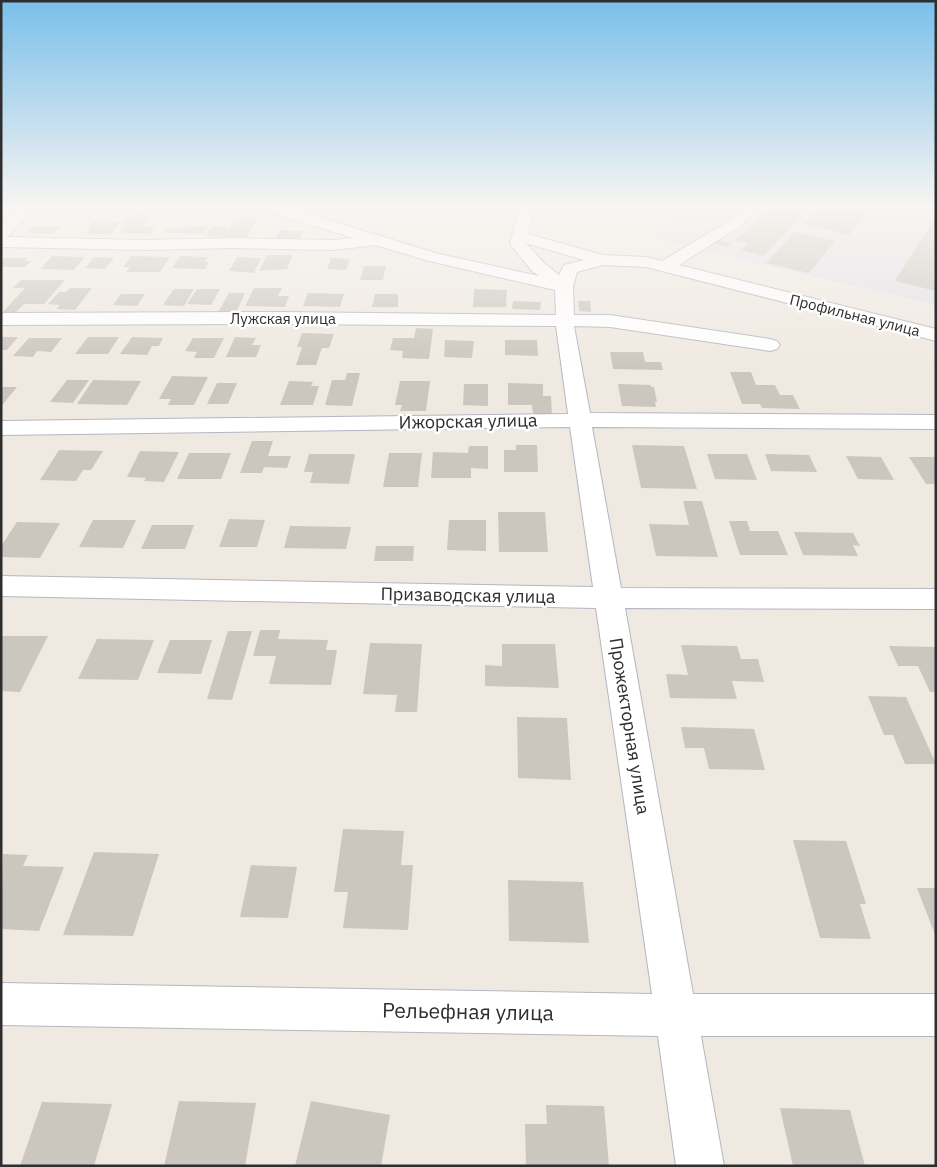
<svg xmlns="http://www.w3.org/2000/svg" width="937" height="1167" font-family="'IBM Plex Sans',sans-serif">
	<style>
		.industrial { fill: #e3e1e8 }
		.building { fill: #cbc7bf }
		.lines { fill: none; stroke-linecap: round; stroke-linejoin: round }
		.minor-casing { stroke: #b4b7c1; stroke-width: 2 }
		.minor { fill: #fff; fill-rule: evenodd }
		.labels { text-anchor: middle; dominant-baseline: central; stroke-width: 5; stroke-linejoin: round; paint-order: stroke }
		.far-street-label { font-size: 15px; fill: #2e2e2e; stroke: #fff }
		.street-label { font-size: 18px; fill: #2e2e2e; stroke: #fff }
		.near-street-label { font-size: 21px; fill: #2e2e2e; stroke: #fff }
	</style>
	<rect width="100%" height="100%" fill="#efe9e1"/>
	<!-- industrial -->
	<polygon class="industrial" points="690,205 936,205 936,305 650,238"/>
	<!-- building -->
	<g class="building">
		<polygon points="55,205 88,205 84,210 51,211"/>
		<polygon points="774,205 813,205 763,256 741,250 748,243 736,240"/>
		<polygon points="821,205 861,205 871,208 849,235 803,224"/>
		<polygon points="131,215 152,215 143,226 155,226 150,234 119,233 127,224 123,224"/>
		<polygon points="936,216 936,291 895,281"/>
		<polygon points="235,219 257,219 247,237 205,236 212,226 227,226 225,229 229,229"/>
		<polygon points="93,221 121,222 111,234 86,234 91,228 86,228"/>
		<polygon points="34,226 61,226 53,234 26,233"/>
		<polygon points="186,226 209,226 204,234 163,233 167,228 185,228"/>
		<polygon points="280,230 303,231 299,240 276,239"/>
		<polygon points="795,232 835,241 809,273 766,263"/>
		<polygon points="717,239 731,243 727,247 712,243"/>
		<polygon points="267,255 293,255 287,269 259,271"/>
		<polygon points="52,256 85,257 74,270 40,269"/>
		<polygon points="131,256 170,257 160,272 126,272 130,267 123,267"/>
		<polygon points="180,256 208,257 205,262 209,262 205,269 172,268"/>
		<polygon points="94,257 114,258 105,269 85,268"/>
		<polygon points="237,257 261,258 254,273 229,271"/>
		<polygon points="3,258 27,258 24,261 31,261 25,267 1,267"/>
		<polygon points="331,258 350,259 346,270 327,269"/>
		<polygon points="364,266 386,266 383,280 360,280"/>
		<polygon points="21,280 65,280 44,304 24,304 16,312 3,312 25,288 13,288"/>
		<polygon points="70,288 92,288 75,310 56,309 60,305 48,304 59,292 66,292"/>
		<polygon points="254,288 282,288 278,296 289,296 285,307 245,306"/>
		<polygon points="174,289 194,289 184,306 163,305"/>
		<polygon points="197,289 220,289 211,305 187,304"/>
		<polygon points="474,289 507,290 506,307 473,307"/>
		<polygon points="229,293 245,293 236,313 218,312"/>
		<polygon points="308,293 344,294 340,307 303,306"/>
		<polygon points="121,294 145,294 137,306 113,305"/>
		<polygon points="375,294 398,294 398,307 372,307"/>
		<polygon points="513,301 541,302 540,310 512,309"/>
		<polygon points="578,301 590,301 591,312 579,311"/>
		<polygon points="416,328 433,329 429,359 402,358 403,351 390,350 393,338 414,338"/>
		<polygon points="302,333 334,334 329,348 322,348 316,365 296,365 302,347 297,347"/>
		<polygon points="1,337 18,337 7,350 1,350"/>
		<polygon points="88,337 119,337 108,354 75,354"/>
		<polygon points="132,337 163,338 159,346 152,346 147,355 120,354"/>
		<polygon points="235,337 256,338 252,345 261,345 256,357 226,357"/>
		<polygon points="29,338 62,338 51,352 37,351 33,357 13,356"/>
		<polygon points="193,338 224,338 214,358 194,358 197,352 185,351"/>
		<polygon points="445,340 474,341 472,358 444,357"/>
		<polygon points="505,340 537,340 538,356 505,355"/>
		<polygon points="610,352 643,352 645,362 661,362 663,370 613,369"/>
		<polygon points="730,372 751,372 756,385 775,385 780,395 793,395 800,409 762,408 760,404 742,404"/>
		<polygon points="347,373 360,373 352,406 325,405 332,380 345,380"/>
		<polygon points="172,376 208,377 194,405 168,405 171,399 159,399"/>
		<polygon points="67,380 89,380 73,403 50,402"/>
		<polygon points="93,380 141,381 127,405 77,404"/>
		<polygon points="289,381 313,382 311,386 319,386 313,405 280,405"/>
		<polygon points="400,381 430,381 426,411 400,411 402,405 395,405"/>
		<polygon points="217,383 237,383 228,404 207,404"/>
		<polygon points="508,383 543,384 543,396 551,396 552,415 533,414 532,405 508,405"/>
		<polygon points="464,384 488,384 488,406 463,405"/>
		<polygon points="618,384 651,385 651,387 654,387 657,402 655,402 656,407 622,406"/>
		<polygon points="1,387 17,387 3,404 1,404"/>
		<polygon points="252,441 273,441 268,456 291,456 287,468 264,467 262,473 240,473"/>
		<polygon points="516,445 537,445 538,472 504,472 504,450 516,450"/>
		<polygon points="632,445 684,446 697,489 641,488"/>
		<polygon points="469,446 488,446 488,469 471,468 471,478 431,478 433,452 468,453"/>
		<polygon points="59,450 103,451 91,470 83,470 76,481 40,480"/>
		<polygon points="140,451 179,452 164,482 144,481 146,478 127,477"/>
		<polygon points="189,453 231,453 221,479 177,479"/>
		<polygon points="389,453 422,453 418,487 383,487"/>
		<polygon points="309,454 355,454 349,484 310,483 313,472 304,472"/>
		<polygon points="707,454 747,454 757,480 715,479"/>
		<polygon points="765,454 809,455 817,472 771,471"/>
		<polygon points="846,456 881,457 894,480 858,479"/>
		<polygon points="909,457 936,457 936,484 926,484"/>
		<polygon points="683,501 702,501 718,557 656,556 649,524 689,525"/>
		<polygon points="498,512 545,512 548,552 499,552"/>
		<polygon points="229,519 265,520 257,547 219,547"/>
		<polygon points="93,520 136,520 123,548 79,547"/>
		<polygon points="449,520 486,520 486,551 447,550"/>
		<polygon points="729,521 747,521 750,531 778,531 788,555 740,555"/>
		<polygon points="17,522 60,523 40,558 1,557 1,546"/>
		<polygon points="152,525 194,525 185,549 141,549"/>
		<polygon points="290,526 351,527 346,549 284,548"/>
		<polygon points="794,532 853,533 860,546 853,545 858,556 803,555"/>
		<polygon points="376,546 414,546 413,561 374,561"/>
		<polygon points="260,630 280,630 278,639 328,640 326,650 337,650 331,685 269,684 276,656 253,656"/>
		<polygon points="228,631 252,631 232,700 207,699"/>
		<polygon points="1,636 48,636 20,692 1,691"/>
		<polygon points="97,639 154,640 138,680 78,679"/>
		<polygon points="170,640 212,640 201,674 157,673"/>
		<polygon points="370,643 422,644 417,712 395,712 397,695 363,694"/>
		<polygon points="502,644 555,644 559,688 485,686 485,665 502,666"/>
		<polygon points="681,645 737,646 741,659 758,659 764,682 732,681 737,699 670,698 666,674 688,675"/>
		<polygon points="889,646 936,647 936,692 930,692 918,666 898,666"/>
		<polygon points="868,696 906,697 936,764 905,764 893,735 884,735"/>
		<polygon points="517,717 567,718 571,780 518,778"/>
		<polygon points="681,727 754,729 765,770 709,769 704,748 685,748"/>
		<polygon points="343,829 404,831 401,865 413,865 408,930 343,928 348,892 334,892"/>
		<polygon points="793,840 846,841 866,904 860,904 871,939 820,938"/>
		<polygon points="94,852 159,854 133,936 63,935"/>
		<polygon points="3,854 28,855 23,866 64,867 39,931 1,929"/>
		<polygon points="251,865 297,867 288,918 240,917"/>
		<polygon points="508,880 583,882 589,943 509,941"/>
		<polygon points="917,888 936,888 936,937"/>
		<polygon points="179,1101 256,1103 245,1166 164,1166"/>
		<polygon points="311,1101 390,1115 381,1166 295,1166"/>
		<polygon points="42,1102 112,1104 94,1166 20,1166"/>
		<polygon points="546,1105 604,1106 609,1166 526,1166 525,1124 547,1124"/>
		<polygon points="780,1108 850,1110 865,1166 793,1166"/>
	</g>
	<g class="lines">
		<defs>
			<path id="minor" d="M 22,205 L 38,205 L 7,237 L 146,240 L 231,238 L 334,240 L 353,238 L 257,208 L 255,205 L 279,205 L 439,254 L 539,276 L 532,271 L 510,244 L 520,205 L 534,205 L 528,234 L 603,255 L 646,257 L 662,261 L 729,221 L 747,205 L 763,205 L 739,227 L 679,265 L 936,329 L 936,341 L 646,267 L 603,265 L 577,272 L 573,287 L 574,315 L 610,315 L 770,339 L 777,341 L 780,345 L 777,349 L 770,351 L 610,327 L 574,326 L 590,413 L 936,415 L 936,429 L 592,427 L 621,588 L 936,589 L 936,609 L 625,608 L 693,994 L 936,994 L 936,1036 L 701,1036 L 724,1166 L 676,1166 L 658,1036 L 1,1025 L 1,983 L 652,994 L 596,608 L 1,596 L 1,576 L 593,587 L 570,427 L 1,435 L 1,421 L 568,414 L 556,326 L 280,324 L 1,325 L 1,313 L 280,312 L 556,315 L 555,290 L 429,261 L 375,245 L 334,250 L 231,248 L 146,250 L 1,247 L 1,226 ZM 526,243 L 584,260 L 564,265 L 559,275 L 544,263 Z"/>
		</defs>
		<!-- minor casing -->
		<use href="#minor" class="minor-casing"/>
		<!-- minor -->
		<use href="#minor" class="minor"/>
	</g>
	<!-- sky -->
	<linearGradient id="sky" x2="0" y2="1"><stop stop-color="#7abfeb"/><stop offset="0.56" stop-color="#f8f5f2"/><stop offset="1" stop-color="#f8f5f2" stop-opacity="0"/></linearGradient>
	<rect width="937" height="369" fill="url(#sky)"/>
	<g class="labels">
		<!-- far-street labels -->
		<g class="far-street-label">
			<text transform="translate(855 315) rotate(14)">Профильная улица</text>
			<text x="283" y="318">Лужская улица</text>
		</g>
		<!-- street labels -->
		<g class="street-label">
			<text transform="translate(468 421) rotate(-1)">Ижорская улица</text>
			<text transform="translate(468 595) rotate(1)">Призаводская улица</text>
			<text transform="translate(630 726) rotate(81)">Прожекторная улица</text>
		</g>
		<!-- near-street labels -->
		<g class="near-street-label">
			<text transform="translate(468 1011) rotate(1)">Рельефная улица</text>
		</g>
	</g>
	<!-- border -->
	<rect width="937" height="1167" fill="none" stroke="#2e2e2e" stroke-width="5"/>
</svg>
